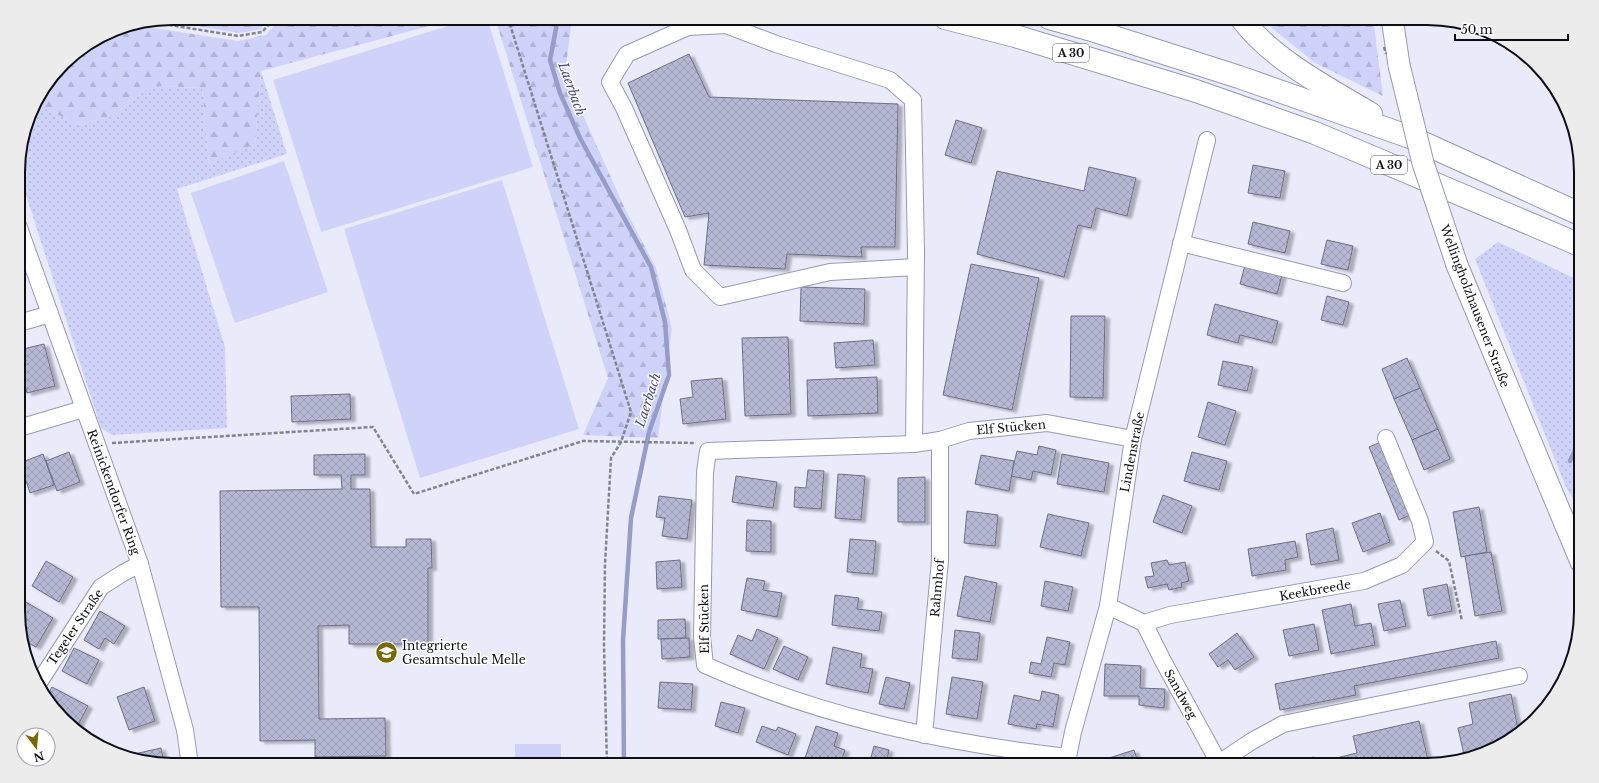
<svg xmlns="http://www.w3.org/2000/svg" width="1599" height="783" font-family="'Libre Baskerville',serif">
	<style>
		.grass { fill: url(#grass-dots) }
		.forest { fill: url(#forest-firs) }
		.pitch { fill: #cfd3fa }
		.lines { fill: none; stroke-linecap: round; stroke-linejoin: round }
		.stream { stroke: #989cc9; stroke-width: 4.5 }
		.building { fill: url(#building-cross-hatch); stroke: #6d6f87; filter: url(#shadow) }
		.minor-casing { stroke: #9799b3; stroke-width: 18 }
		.major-casing { stroke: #9799b3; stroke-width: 23 }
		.highway-casing { stroke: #9799b3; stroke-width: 24 }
		.path { stroke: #828490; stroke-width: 2.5; stroke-dasharray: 4 2; stroke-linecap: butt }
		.minor { stroke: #fff; stroke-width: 16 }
		.major { stroke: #fff; stroke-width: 21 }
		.highway { stroke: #fff; stroke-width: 22 }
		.major-bridge-casing { stroke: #9799b3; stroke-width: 23; stroke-linecap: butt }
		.path-bridge { stroke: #828490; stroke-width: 2.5; stroke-dasharray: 4 2; stroke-linecap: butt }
		.major-bridge { stroke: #fff; stroke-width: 21 }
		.labels { text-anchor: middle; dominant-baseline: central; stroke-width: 3; stroke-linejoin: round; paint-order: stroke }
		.shield { fill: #fff; stroke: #56565c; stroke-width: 1 }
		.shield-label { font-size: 11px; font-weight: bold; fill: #0d0e16 }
		.street-label { font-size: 12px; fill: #0d0e16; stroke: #fff }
		.poi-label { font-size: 12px; fill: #0d0e16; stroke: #fff; text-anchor: start }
		.water-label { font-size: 13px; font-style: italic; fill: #474983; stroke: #fff }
		.rim { fill: none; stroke: #0d0e16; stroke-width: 2 }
	</style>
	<defs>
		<pattern id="grass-dots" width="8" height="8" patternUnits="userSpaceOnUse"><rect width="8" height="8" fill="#cfd3fa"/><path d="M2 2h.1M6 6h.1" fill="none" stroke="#b1b4d6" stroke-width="1.8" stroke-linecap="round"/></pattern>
		<pattern id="forest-firs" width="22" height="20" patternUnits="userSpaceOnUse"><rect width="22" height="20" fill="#cfd3fa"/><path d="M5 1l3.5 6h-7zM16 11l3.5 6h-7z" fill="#b1b4d6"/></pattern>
		<pattern id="building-cross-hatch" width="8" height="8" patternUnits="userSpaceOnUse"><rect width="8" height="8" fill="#b5b8d3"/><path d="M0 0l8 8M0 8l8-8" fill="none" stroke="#9a9db4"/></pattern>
		<filter id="shadow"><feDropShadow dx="4.5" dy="2.5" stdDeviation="1" flood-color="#0004"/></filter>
	</defs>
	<rect width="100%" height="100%" fill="#e9ebfb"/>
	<!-- grass -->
	<g class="grass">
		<polygon points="261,71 287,154 177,189 225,347 227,428 112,435 101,428 26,195 18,178 18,161 34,103 79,125 112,116 151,86 202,88 209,164 255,143"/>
		<polygon points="1498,242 1580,281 1581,513 1565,485 1475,259"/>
	</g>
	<!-- forest -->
	<g class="forest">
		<polygon points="172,18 268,18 261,29 239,33 161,20"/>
		<polygon points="281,18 459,18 261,71 255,144 209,164 202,88 151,86 112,116 79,125 34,103 70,56 113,30 135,25 238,41 266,35"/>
		<polygon points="495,18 572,18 565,75 626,211 656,268 672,328 658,438 583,435 608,378"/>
		<polygon points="1268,18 1373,18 1383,96 1315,63 1272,28"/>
	</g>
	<!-- pitch -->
	<g class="pitch">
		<polygon points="474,18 487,18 533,167 321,232 273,80"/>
		<polygon points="284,161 328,292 235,323 191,193"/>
		<polygon points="502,180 579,429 420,478 344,229"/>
		<rect x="515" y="744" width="46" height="21"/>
	</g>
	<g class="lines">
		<!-- stream -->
		<g class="stream">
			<polyline points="558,18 550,60 560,93 580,138 651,267 665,322 669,375 649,432 631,518 623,640 624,765"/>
			<polyline points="1570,461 1581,438"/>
		</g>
	</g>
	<!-- building -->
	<g class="building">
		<polygon points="689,54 709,97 898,104 895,247 861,247 862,257 787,254 785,269 704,265 709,213 685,217 628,83"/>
		<polygon points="956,120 982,128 971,163 945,155"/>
		<polygon points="1253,165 1285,171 1280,198 1248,193"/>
		<polygon points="1089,167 1136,178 1127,216 1096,208 1091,228 1078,225 1064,277 977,254 997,171 1084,191"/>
		<polygon points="1253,222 1290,231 1285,253 1248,244"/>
		<polygon points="1327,240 1353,246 1348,270 1321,264"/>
		<polygon points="971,264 1039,278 1012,410 943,395"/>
		<polygon points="1245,265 1282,275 1277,294 1240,284"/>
		<polygon points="801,287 865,289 864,324 800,321"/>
		<polygon points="1327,296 1349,302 1343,325 1321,320"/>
		<polygon points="1215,304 1278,321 1272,343 1240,335 1238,343 1207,335"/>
		<polygon points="1071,316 1105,316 1103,398 1070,397"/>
		<polygon points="788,337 791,414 745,416 742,338"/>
		<polygon points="873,340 875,365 836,368 834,343"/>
		<polygon points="44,344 55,386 27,393 19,363 26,361 23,349"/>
		<polygon points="1407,358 1420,388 1394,399 1382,369"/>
		<polygon points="1223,361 1253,367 1247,391 1218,385"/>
		<polygon points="877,377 878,413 808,416 807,380"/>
		<polygon points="722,378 726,419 683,424 680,399 693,397 691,381"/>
		<polygon points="1420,388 1438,429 1412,440 1394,399"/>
		<polygon points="350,394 351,419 292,422 291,396"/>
		<polygon points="1208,402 1236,411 1225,445 1198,437"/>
		<polygon points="1438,429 1450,459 1424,470 1412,440"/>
		<polygon points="1381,442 1412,514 1399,520 1369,447"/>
		<polygon points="1039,446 1056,450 1051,475 1033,471 1031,480 1011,476 1017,451 1037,455"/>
		<polygon points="69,452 80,482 57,491 46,461"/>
		<polygon points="1192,452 1227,461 1219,490 1184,481"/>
		<polygon points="43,454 54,485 30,493 20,463"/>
		<polygon points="365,454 365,475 351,475 351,489 370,489 371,547 406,547 406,539 431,539 432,568 428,568 428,644 349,644 349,625 318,626 319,719 385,718 386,756 315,757 315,740 260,741 259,607 221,607 220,491 342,489 341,475 314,475 314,455"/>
		<polygon points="1062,454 1109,463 1104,492 1057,484"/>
		<polygon points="981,455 1014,461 1009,491 975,484"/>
		<polygon points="808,470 824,471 821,509 794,507 795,487 806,488"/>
		<polygon points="838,474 865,476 861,520 835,518"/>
		<polygon points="736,476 777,482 773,508 732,502"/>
		<polygon points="925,477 925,522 898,522 898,478"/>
		<polygon points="1163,495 1192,506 1182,533 1153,522"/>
		<polygon points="659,496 692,500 687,539 662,536 665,518 656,517"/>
		<polygon points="1479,507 1487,552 1461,557 1453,512"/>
		<polygon points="967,511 998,515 995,546 964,543"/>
		<polygon points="1380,513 1390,542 1363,552 1352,523"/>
		<polygon points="1048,514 1089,523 1081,556 1040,547"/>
		<polygon points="747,520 771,521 771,552 746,551"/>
		<polygon points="1333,528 1339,560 1311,565 1306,534"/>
		<polygon points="850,539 876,541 873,574 847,572"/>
		<polygon points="1295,541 1298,557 1285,560 1286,570 1252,576 1248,549"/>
		<polygon points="1491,552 1502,611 1475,616 1465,556"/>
		<polygon points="680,560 682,587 657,589 656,562"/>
		<polygon points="1167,560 1169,565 1185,562 1189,581 1181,583 1182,587 1169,590 1167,584 1148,588 1145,577 1154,576 1151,563"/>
		<polygon points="46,561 73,577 59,602 32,586"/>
		<polygon points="965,576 997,583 990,622 957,616"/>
		<polygon points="747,578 765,581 763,590 782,593 777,617 741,610"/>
		<polygon points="1045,581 1073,587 1068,611 1041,606"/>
		<polygon points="1447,584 1452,611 1428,616 1423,589"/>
		<polygon points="835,595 859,598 857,609 882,612 879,631 832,625"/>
		<polygon points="19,598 53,618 36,647 21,639 19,632"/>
		<polygon points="1400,600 1406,626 1384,631 1378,604"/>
		<polygon points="1351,604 1355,626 1371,623 1375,645 1331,654 1322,610"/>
		<polygon points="100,611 125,626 114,644 105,638 99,649 84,640"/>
		<polygon points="685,619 686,638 658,639 658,620"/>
		<polygon points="1314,624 1319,650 1289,656 1283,630"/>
		<polygon points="757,629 778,638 764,669 730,654 738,635 752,641"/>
		<polygon points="955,630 980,633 977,660 952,658"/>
		<polygon points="1237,633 1254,657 1235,670 1228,660 1218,667 1209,654"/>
		<polygon points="1047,637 1070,642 1065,665 1054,663 1051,677 1029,673 1031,662 1041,664"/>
		<polygon points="689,638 690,657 662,659 661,639"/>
		<polygon points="1496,641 1499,658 1354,686 1356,695 1280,710 1275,684"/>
		<polygon points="784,646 808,657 798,680 773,669"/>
		<polygon points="833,647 862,654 860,667 873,669 868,693 826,684"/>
		<polygon points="74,648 99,660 87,684 62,671"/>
		<polygon points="1105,664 1141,666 1140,688 1165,689 1164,708 1139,705 1139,696 1104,696"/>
		<polygon points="886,677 910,683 904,709 879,704"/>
		<polygon points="952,677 983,682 977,719 946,714"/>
		<polygon points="660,682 693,684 691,710 658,708"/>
		<polygon points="52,687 88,706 77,727 50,705 46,698"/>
		<polygon points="144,687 155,721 129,730 117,697"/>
		<polygon points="1042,691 1059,695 1053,727 1037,724 1036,729 1008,724 1014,695 1040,701"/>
		<polygon points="1511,694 1519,734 1513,739 1477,757 1465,759 1458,728 1473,724 1469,703"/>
		<polygon points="721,702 745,708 738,733 715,726"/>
		<polygon points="1419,721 1429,765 1302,765 1301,760 1314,757 1315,763 1357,753 1353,736"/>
		<polygon points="762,726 776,731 778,727 796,734 788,755 756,742"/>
		<polygon points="816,726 838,733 834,746 845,750 840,765 825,765 805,758"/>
		<polygon points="874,746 889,750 887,759 906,764 906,765 869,765"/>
		<polygon points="161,748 164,763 130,755"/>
		<polygon points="1134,750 1139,765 1107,765 1106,759"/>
		<polygon points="928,760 944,765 927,765"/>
	</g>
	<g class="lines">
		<defs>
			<g id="minor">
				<polyline points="18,225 140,564 185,730 190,765"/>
				<polyline points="1181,243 1343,283"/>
				<polyline points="19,323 50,314"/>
				<polyline points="19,428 83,409"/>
				<polyline points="914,444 916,252 913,100 890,80 776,44 726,25 688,27 627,54 610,82 624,108 678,230 693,270 720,297 830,272 916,267"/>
				<polyline points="1108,606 1144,623 1170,615 1364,581 1402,565 1425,542 1420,521 1386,438"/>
				<polyline points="1144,623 1163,661 1220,765"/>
				<polyline points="38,684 101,587 123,573 140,564"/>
				<polyline points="924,735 940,560 940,440"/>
				<path d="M 1068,757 C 943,743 821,717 705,665 L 702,637 L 705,472 L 708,451 L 914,444 L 940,440 L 969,431 L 1047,423 L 1133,439"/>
				<polyline points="1219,763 1252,741 1283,724 1519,676"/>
				<polyline points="1064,765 1068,757 1073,732 1108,606 1133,439 1207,140"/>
			</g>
			<g id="major">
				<polyline points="1392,18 1399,65"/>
				<polyline points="1457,265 1581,562"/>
			</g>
			<g id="highway">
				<polyline points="945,18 1015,36 1196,91 1315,133 1580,245"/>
				<polyline points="1049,18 1095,31 1239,77 1410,137 1580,214"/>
				<path d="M 1241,18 C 1271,59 1328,88 1371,114"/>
			</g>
		</defs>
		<!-- minor casing -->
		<use href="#minor" class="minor-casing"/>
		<!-- major casing -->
		<use href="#major" class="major-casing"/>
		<!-- highway casing -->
		<use href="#highway" class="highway-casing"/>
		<!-- path -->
		<g class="path">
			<polyline points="508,18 631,412 621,442 611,458 605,564 604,646 607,765"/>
			<polyline points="151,22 238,36 262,32 275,18"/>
			<polyline points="112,443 373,427 414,494 583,441 696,443"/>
			<polyline points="1436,551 1449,561 1462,621"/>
			<polyline points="1575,579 1581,595"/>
		</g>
		<!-- minor -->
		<use href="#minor" class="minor"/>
		<!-- major -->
		<use href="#major" class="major"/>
		<!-- highway -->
		<use href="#highway" class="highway"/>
		<defs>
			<polyline id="major-bridge" points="1399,65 1423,163 1457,265"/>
		</defs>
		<!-- major-bridge casing -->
		<use href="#major-bridge" class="major-bridge-casing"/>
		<!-- path-bridge -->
		<polyline class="path-bridge" points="1384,47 1386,54"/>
		<!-- major-bridge -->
		<use href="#major-bridge" class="major-bridge"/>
	</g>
	<!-- icons -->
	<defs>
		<symbol id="school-disc" viewBox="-11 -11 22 22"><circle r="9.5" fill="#776a01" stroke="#fff"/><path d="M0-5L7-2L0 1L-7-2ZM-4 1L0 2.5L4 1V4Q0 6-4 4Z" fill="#fff"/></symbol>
	</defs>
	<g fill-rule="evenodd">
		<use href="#school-disc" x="374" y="640" width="25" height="25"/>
	</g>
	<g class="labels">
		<!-- shield labels -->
		<g class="shield">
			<rect x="1053" y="44" width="36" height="18" rx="3"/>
			<rect x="1371" y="156" width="36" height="18" rx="3"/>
		</g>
		<g class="shield-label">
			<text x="1071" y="53">A 30</text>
			<text x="1389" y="165">A 30</text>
		</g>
		<!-- street labels -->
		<g class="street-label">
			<text transform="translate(1475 306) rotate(69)">Wellingholzhausener Straße</text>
			<text transform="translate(1011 427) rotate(-5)">Elf Stücken</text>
			<text transform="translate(1132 452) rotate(-79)">Lindenstraße</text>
			<text transform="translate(114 492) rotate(70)">Reinickendorfer Ring</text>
			<text transform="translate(937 588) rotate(-85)">Rahmhof</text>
			<text transform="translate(1315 590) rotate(-10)">Keekbreede</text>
			<text transform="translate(704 619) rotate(-91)">Elf Stücken</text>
			<text transform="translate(75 627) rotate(-56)">Tegeler Straße</text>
			<text transform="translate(1181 694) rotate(61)">Sandweg</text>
		</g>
		<!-- poi labels -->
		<g class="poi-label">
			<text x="402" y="645">Integrierte<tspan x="402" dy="14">Gesamtschule Melle</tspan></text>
		</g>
		<!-- water labels -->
		<g class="water-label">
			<text transform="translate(572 89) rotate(70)">Laerbach</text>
			<text transform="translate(648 400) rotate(-72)">Laerbach</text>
		</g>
	</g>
	<!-- crop -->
	<path d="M0 0H1599V783H0ZM172 25H1427A147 147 0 0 1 1574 172V611A147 147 0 0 1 1427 758H172A147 147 0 0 1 25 611V172A147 147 0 0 1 172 25Z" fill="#ececec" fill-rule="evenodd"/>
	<path class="rim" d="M172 25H1427A147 147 0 0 1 1574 172V611A147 147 0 0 1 1427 758H172A147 147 0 0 1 25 611V172A147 147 0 0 1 172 25Z"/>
	<!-- north arrow -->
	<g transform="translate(36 747) rotate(164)"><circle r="19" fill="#ffffff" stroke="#9e9fa2"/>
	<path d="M0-3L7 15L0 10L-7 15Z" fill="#776a01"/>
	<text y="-6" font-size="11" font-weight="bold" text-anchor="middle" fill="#0d0e16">N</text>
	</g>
	<!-- scale -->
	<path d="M1455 34v6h113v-6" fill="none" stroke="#0d0e16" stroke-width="2"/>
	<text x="1461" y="34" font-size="12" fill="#0d0e16" stroke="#ffffff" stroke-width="3" paint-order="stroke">50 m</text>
</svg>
